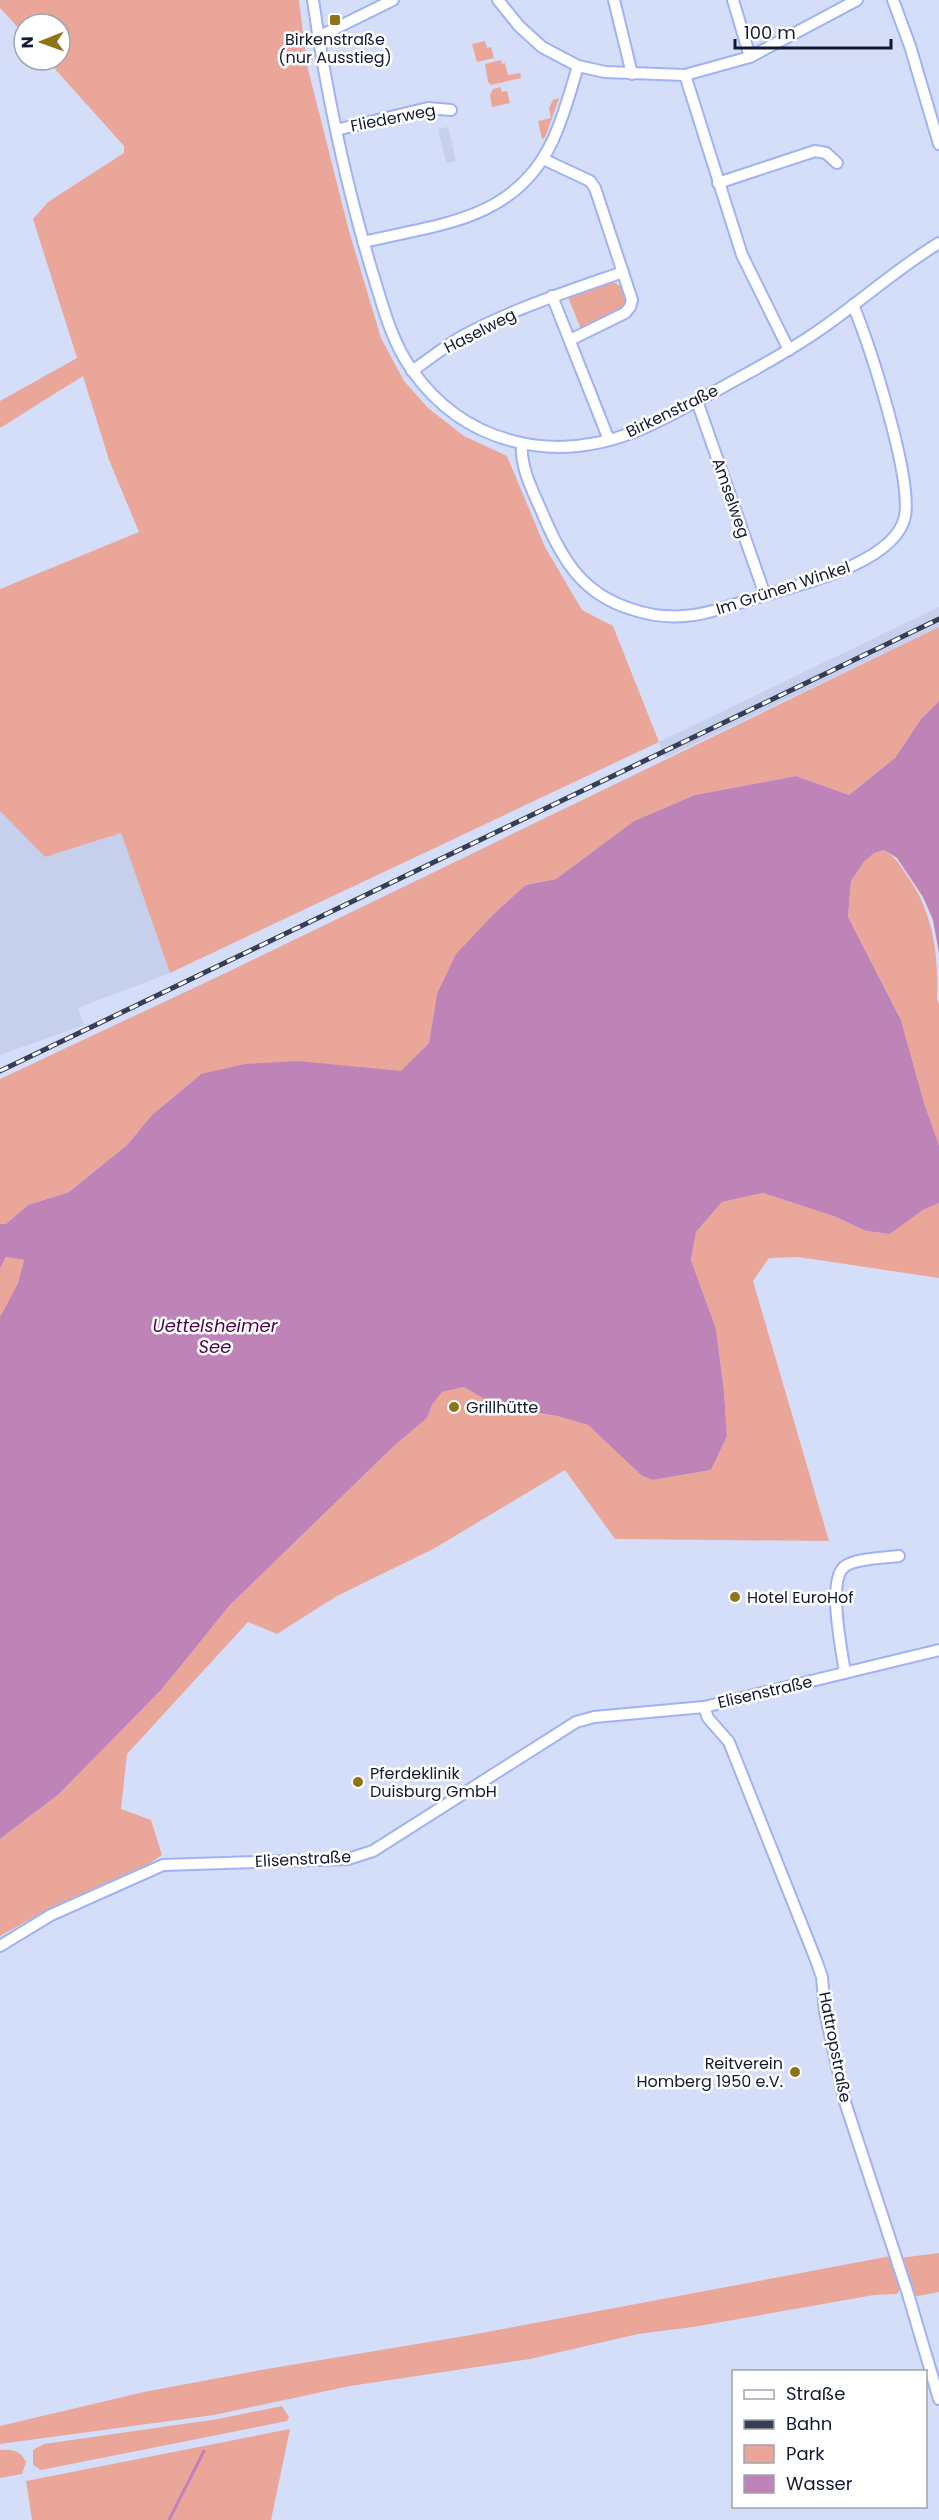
<svg xmlns="http://www.w3.org/2000/svg" width="939" height="2520" font-family="Poppins,sans-serif">
	<style>
		.built { fill: #c6cfec }
		.green { fill: #eba69a }
		.water { fill: #be83b7 }
		.lines { fill: none; stroke-linecap: round; stroke-linejoin: round }
		.stream { stroke: #be83b7; stroke-width: 3 }
		.street-casing { stroke: #9fb3f3; stroke-width: 14 }
		.street { stroke: #fff; stroke-width: 10 }
		.rail-casing { stroke: #363d55; stroke-width: 5 }
		.rail { stroke: #fff; stroke-width: 3; stroke-dasharray: 9; stroke-linecap: butt }
		.poi-dot { fill: #8e7317; stroke: #fff; stroke-width: 2 }
		.labels { text-anchor: middle; dominant-baseline: central; stroke-width: 5; stroke-linejoin: round; paint-order: stroke }
		.poi-label { font-size: 16px; fill: #131931; stroke: #fff; text-anchor: start }
		.street-label { font-size: 16px; fill: #131931; stroke: #fff }
		.water-label { font-size: 18px; font-style: italic; fill: #4d0249; stroke: #fff }
	</style>
	<rect width="100%" height="100%" fill="#d5def8"/>
	<!-- built -->
	<g class="built">
		<polygon points="448,127 456,161 446,163 438,129"/>
		<polygon points="939,607 939,627 665,758 659,742"/>
		<polygon points="0,811 45,857 121,833 170,973 78,1008 84,1025 0,1055"/>
	</g>
	<!-- green -->
	<g class="green">
		<polygon points="0,0 299,0 307,65 349,231 381,338 404,381 428,408 464,436 507,456 545,547 582,610 613,626 659,742 170,973 121,833 45,857 0,811 0,589 139,532 109,460 83,376 0,428 0,401 77,358 33,219 48,202 124,153 124,146 47,60 60,60 60,24 24,24 24,34 0,8"/>
		<polygon points="485,41 487,48 491,47 494,58 477,62 472,44"/>
		<polygon points="501,60 502,64 505,63 508,75 520,73 521,78 491,85 488,82 485,64"/>
		<polygon points="500,87 502,92 507,91 510,103 492,107 490,95 493,89"/>
		<polygon points="559,98 545,138 542,139 538,121 551,118 549,108 553,100"/>
		<path d="M 613,282 L 624,288 C 627,298 627,303 620,311 L 581,329 L 568,297 Z"/>
		<polygon points="939,627 939,701 921,719 895,758 849,795 796,776 695,795 634,821 556,879 526,885 437,994 429,1043 401,1072 375,1070 201,1074 152,1115 127,1145 69,1192 28,1205 6,1224 0,1224 0,1079 232,970"/>
		<path d="M 884,850 C 898,859 899,864 908,877 C 933,912 939,956 937,999 L 939,1004 L 939,1145 L 924,1103 L 901,1020 L 848,917 L 851,881 L 864,862 L 874,853 Z"/>
		<polygon points="763,1193 836,1217 866,1231 890,1234 923,1210 939,1203 939,1278 798,1257 769,1258 753,1281 829,1541 615,1539 565,1470 435,1548 337,1596 277,1634 248,1622 127,1754 121,1809 151,1820 162,1855 145,1866 54,1906 0,1936 0,1839 59,1794 162,1689 230,1605 395,1445 427,1418 432,1405 442,1392 464,1387 516,1411 557,1416 588,1425 642,1476 653,1480 711,1470 727,1436 724,1391 716,1329 691,1260 696,1232 722,1202"/>
		<polygon points="6,1257 24,1260 18,1283 0,1317 0,1268"/>
		<polygon points="939,2253 939,2292 913,2297 900,2258"/>
		<polygon points="891,2256 901,2288 897,2294 874,2295 693,2327 638,2334 530,2359 350,2386 214,2415 0,2444 0,2426 144,2392 261,2370 471,2335"/>
		<polygon points="282,2406 289,2417 287,2421 41,2470 33,2465 33,2450 44,2444 218,2419"/>
		<polygon points="290,2429 271,2520 32,2520 26,2481"/>
		<path d="M 0,2450 C 12,2449 20,2450 26,2462 L 22,2474 L 0,2478 Z"/>
	</g>
	<!-- water -->
	<polygon class="water" points="939,701 939,953 933,920 923,897 897,858 884,850 874,853 864,862 851,881 848,917 901,1020 924,1103 939,1145 939,1203 923,1210 890,1234 866,1231 836,1217 763,1193 722,1202 696,1232 691,1260 716,1329 724,1391 727,1436 711,1470 653,1480 642,1476 588,1425 557,1416 499,1407 464,1387 442,1392 432,1405 427,1418 395,1445 230,1605 162,1689 59,1794 0,1839 0,1317 18,1283 24,1260 6,1257 0,1268 0,1224 6,1224 28,1205 69,1192 127,1145 152,1115 201,1074 245,1064 298,1061 401,1071 429,1043 437,994 456,954 494,914 526,885 556,879 634,821 695,795 796,776 849,795 895,758 921,719"/>
	<g class="lines">
		<!-- stream -->
		<polyline class="stream" points="169,2520 204,2451"/>
		<defs>
			<g id="street">
				<path d="M 313,0 C 326,91 345,181 371,268 C 382,303 391,341 412,370 C 464,444 552,464 634,432 C 665,420 694,402 723,387 C 755,369 788,352 818,331 C 859,303 896,269 939,243"/>
				<polyline points="498,0 519,26 542,47 578,66 605,72 685,75 750,57 857,0"/>
				<polyline points="614,0 632,74"/>
				<polyline points="733,0 750,57"/>
				<polyline points="893,0 910,46 939,144"/>
				<polyline points="318,37 393,0"/>
				<polyline points="685,75 742,255 789,350"/>
				<polyline points="336,130 428,108 451,110"/>
				<polyline points="543,159 590,181 595,188 632,300 630,307 625,313 570,340"/>
				<polyline points="718,183 815,151 826,153 837,163"/>
				<path d="M 363,242 C 439,224 513,221 551,144 C 563,120 570,92 578,66"/>
				<polyline points="552,296 609,440"/>
				<path d="M 412,371 C 428,360 444,347 461,337 C 512,309 569,291 623,272"/>
				<polyline points="697,401 765,595"/>
				<path d="M 522,445 C 520,469 535,495 544,517 C 563,561 583,594 631,609 C 651,616 673,618 694,615 C 715,612 735,604 755,598 C 794,586 896,564 905,516 C 912,476 870,346 853,305"/>
				<path d="M 845,1673 C 842,1652 827,1581 844,1567 C 854,1558 885,1558 899,1556"/>
				<polyline points="704,1707 708,1718 729,1742 816,1960 822,1977 825,2012 845,2102 908,2294 939,2399"/>
				<polyline points="0,1946 51,1915 163,1865 348,1859 373,1851 576,1722 594,1717 704,1707 939,1650"/>
			</g>
		</defs>
		<!-- street casing -->
		<use href="#street" class="street-casing"/>
		<!-- street -->
		<use href="#street" class="street"/>
		<defs>
			<polyline id="rail" points="0,1071 939,619"/>
		</defs>
		<!-- rail casing -->
		<use href="#rail" class="rail-casing"/>
		<!-- rail -->
		<use href="#rail" class="rail"/>
	</g>
	<!-- markers -->
	<g class="poi-dot">
		<rect x="329" y="14" width="12" height="12" rx="3"/>
		<circle cx="454" cy="1407" r="6"/>
		<circle cx="735" cy="1597" r="6"/>
		<circle cx="358" cy="1782" r="6"/>
		<circle cx="795" cy="2072" r="6"/>
	</g>
	<g class="labels">
		<!-- poi labels -->
		<g class="poi-label">
			<text x="335" y="39" text-anchor="middle">Birkenstraße<tspan x="335" dy="18">(nur Ausstieg)</tspan></text>
			<text x="466" y="1407">Grillhütte</text>
			<text x="747" y="1597">Hotel EuroHof</text>
			<text x="370" y="1773">Pferdeklinik<tspan x="370" dy="18">Duisburg GmbH</tspan></text>
			<text x="783" y="2063" text-anchor="end">Reitverein<tspan x="783" dy="18">Homberg 1950 e.V.</tspan></text>
		</g>
		<!-- street labels -->
		<g class="street-label">
			<text transform="translate(393 118) rotate(-11)">Fliederweg</text>
			<text transform="translate(480 331) rotate(-27)">Haselweg</text>
			<text transform="translate(672 411) rotate(-26)">Birkenstraße</text>
			<text transform="translate(731 498) rotate(71)">Amselweg</text>
			<text transform="translate(783 588) rotate(-18)">Im Grünen Winkel</text>
			<text transform="translate(765 1692) rotate(-13)">Elisenstraße</text>
			<text transform="translate(303 1859) rotate(-3)">Elisenstraße</text>
			<text transform="translate(835 2047) rotate(79)">Hattropstraße</text>
		</g>
		<!-- water labels -->
		<g class="water-label">
			<text x="215" y="1325">Uettelsheimer<tspan x="215" dy="21">See</tspan></text>
		</g>
	</g>
	<!-- legend -->
	<rect x="732" y="2370" width="195" height="138" fill="#ffffff" stroke="#a1a3ad" stroke-width="1.5"/>
	<rect x="744" y="2390" width="30" height="9" fill="#ffffff" stroke="#a1a3ad" stroke-width="1.5"/>
	<text x="786" y="2400" font-size="18" fill="#131931">Straße</text>
	<rect x="744" y="2420" width="30" height="9" fill="#363d55" stroke="#a1a3ad" stroke-width="1.5"/>
	<text x="786" y="2430" font-size="18" fill="#131931">Bahn</text>
	<rect x="744" y="2445" width="30" height="18" fill="#eba69a" stroke="#a1a3ad" stroke-width="1.5"/>
	<text x="786" y="2460" font-size="18" fill="#131931">Park</text>
	<rect x="744" y="2475" width="30" height="18" fill="#be83b7" stroke="#a1a3ad" stroke-width="1.5"/>
	<text x="786" y="2490" font-size="18" fill="#131931">Wasser</text>
	<!-- north arrow -->
	<g transform="translate(42 42) rotate(269)"><circle r="28" fill="#ffffff" stroke="#a1a3ad" stroke-width="1.5"/>
	<path d="M0-4.5L10 22L0 15L-10 22Z" fill="#8e7317"/>
	<text y="-9" font-size="16" font-weight="bold" text-anchor="middle" fill="#131931">N</text>
	</g>
	<!-- scale -->
	<path d="M735 39v9h156v-9" fill="none" stroke="#131931" stroke-width="3"/>
	<text x="744" y="39" font-size="18" fill="#131931" stroke="#ffffff" stroke-width="4.5" paint-order="stroke">100 m</text>
</svg>
